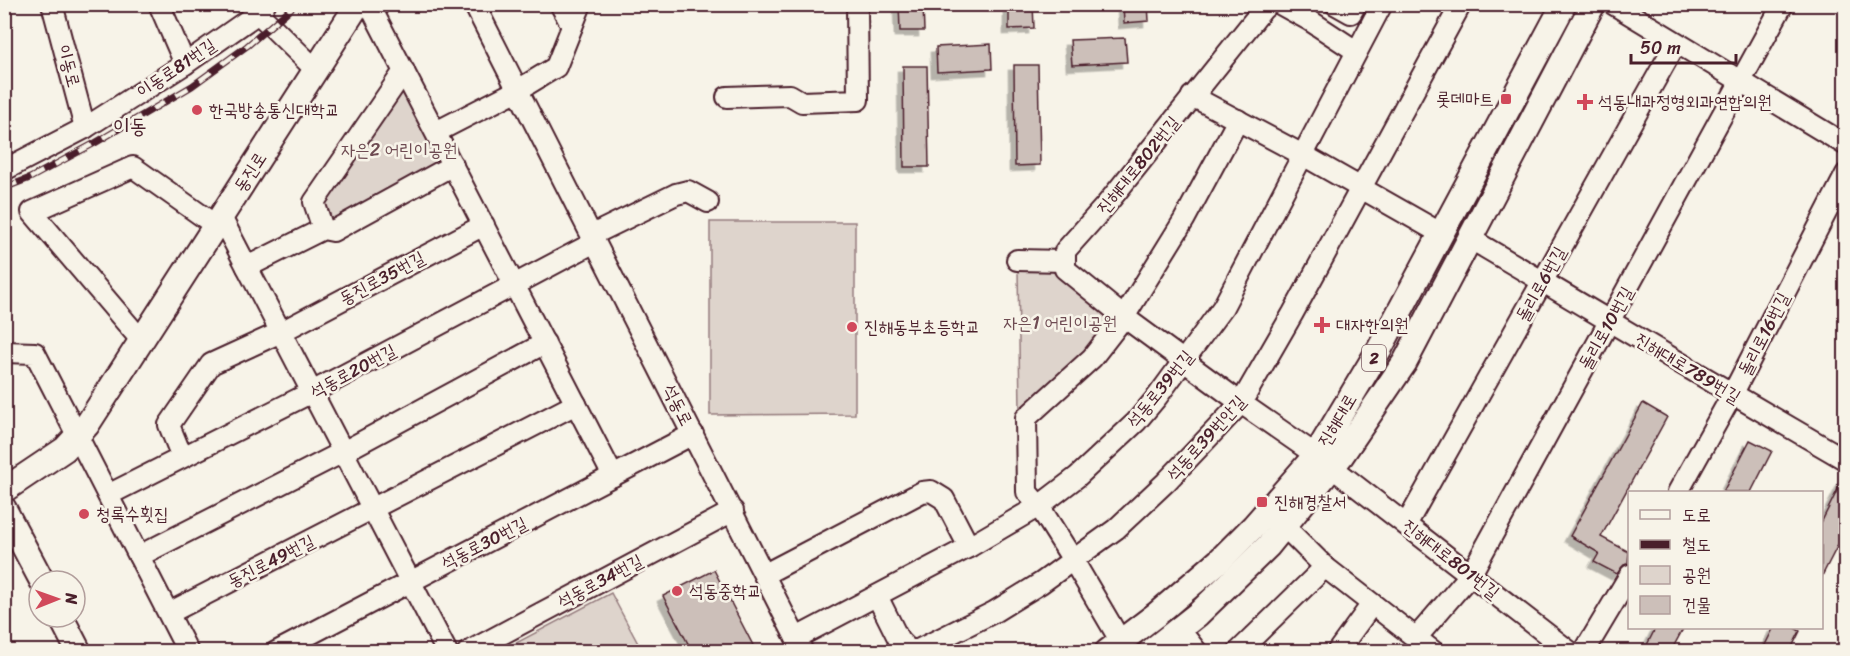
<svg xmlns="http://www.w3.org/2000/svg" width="1850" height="656" font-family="Sriracha,'Poor Story',sans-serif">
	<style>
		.green { fill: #ded4cc; stroke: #947a7c; stroke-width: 1.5 }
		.building { fill: #ccbfb9; stroke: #4a1f2b; stroke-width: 1.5; filter: url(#shadow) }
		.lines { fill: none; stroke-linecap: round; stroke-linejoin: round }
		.minor-casing { stroke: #4a1f2b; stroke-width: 24 }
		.major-casing { stroke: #4a1f2b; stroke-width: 28 }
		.minor { stroke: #f7f3e8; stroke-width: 20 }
		.major { stroke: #f7f3e8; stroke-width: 24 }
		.rail-casing { stroke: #4a1f2b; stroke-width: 7 }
		.rail { stroke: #f7f3e8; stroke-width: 4.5; stroke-dasharray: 14; stroke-linecap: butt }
		.poi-dot { fill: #d1495b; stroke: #f7f3e8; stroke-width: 2 }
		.labels { text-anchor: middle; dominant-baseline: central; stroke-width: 5; stroke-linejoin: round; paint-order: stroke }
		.shield { fill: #f7f3e8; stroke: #7e5f64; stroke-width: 1.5 }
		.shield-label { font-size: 16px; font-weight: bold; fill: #4a1f2b }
		.street-label { font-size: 18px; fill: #4a1f2b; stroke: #f7f3e8 }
		.poi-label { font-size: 18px; fill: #4a1f2b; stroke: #f7f3e8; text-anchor: start }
		.park-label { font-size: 18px; fill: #6f4c53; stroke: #f7f3e8 }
		.quarter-label { font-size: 21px; fill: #4a1f2b; stroke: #f7f3e8 }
	</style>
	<defs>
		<filter id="shadow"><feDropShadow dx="-5.5" dy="5.5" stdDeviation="0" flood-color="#0004"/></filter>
	</defs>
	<rect width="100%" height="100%" fill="#f7f3e8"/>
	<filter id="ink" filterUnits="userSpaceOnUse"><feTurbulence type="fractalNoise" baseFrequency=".0167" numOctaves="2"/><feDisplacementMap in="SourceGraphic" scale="12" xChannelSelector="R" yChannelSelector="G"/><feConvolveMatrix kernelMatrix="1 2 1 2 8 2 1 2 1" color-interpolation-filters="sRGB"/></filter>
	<g filter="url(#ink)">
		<!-- green -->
		<g class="green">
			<polygon points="402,84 444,164 339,222 326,216 320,206"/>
			<polygon points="710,222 855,222 855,414 710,415"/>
			<polygon points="1056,267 1118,318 1088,354 1020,412 1018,268"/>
			<polygon points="611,593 642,651 501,651"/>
		</g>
		<!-- building -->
		<g class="building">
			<polygon points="899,4 923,4 924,31 900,31"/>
			<polygon points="1009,4 1033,4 1034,28 1009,29"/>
			<polygon points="1123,4 1148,4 1149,21 1124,23"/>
			<polygon points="1125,38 1127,62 1072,65 1070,40"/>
			<polygon points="991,44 992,69 937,72 936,47"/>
			<polygon points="1014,65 1038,65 1040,165 1015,166"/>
			<polygon points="903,66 927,66 929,167 904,167"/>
			<polygon points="1643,403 1667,417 1601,537 1629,552 1628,564 1624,565 1617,574 1594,562 1599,553 1570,536"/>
			<polygon points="1750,440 1772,451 1751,492 1723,492"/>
			<polygon points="1845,475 1845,531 1821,578 1821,523"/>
			<polygon points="714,570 756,651 692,651 663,596"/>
			<polygon points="1656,627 1684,627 1671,651 1644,651"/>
			<polygon points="1774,627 1793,627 1800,631 1790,651 1762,651"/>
		</g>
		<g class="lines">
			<defs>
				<g id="minor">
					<polyline points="52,4 85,128"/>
					<polyline points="159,4 185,64"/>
					<polyline points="254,4 258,13 316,70"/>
					<polyline points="369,4 613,476"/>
					<polyline points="474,4 803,652"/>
					<polyline points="560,4 572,26"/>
					<polyline points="1269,4 1263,9 1106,205 1065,251 1065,269 1124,317 1241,403 1316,455 1570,652"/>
					<polyline points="1280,4 1309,20 1356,51"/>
					<polyline points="1335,4 1351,13 1356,4"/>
					<polyline points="1613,4 1846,145"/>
					<polyline points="1192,96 1303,155 1442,234"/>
					<polyline points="727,97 790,95 802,102 858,100 857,4"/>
					<polyline points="436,132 518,90 556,67 581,4"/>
					<polyline points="4,170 85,128 185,64 258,13 265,4"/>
					<polyline points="221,217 447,652"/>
					<polyline points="323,229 314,202 404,71"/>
					<polyline points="592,235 676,194 688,191 708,202"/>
					<path d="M 1469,238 C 1595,312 1719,387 1846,460"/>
					<polyline points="1017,260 1065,261"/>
					<polyline points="247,267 323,229 333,231 453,165"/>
					<polyline points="141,340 32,212 133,167 215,225"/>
					<polyline points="4,352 35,353 188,652"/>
					<polyline points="182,457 169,425 211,364 281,332 484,225"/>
					<polyline points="1678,492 1732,395 1846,174"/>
					<polyline points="108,495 312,392 595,242"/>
					<polyline points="1406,525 1676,43"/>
					<polyline points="1284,526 1325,567 1434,652"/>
					<polyline points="139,556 343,452 545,343"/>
					<polyline points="765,574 922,492 931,491 944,499 969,547"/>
					<polyline points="877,596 899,640 909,650 918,650 994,612 1041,583 1116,529 1166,482 1241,403 1293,313 1461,4"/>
					<polyline points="169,613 576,404"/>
					<polyline points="1179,629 1197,652"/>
					<polyline points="796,638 969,547 1039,506 1077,477 1136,422 1157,397 1223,307 1382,4"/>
					<polyline points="1416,638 1471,574 1783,4"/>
					<polyline points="1121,642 1073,560 1039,506 1027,492 1026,418 1092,358 1124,317 1184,220 1238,120"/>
					<polyline points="276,652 693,434"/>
					<polyline points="468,652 733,511"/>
					<polyline points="1238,652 1325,567"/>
					<polyline points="1337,652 1372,604"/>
					<polyline points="1584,652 1630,575"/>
				</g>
				<g id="major">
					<polyline points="4,490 65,449 87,425 358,4"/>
					<polyline points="4,509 42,581"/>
					<polyline points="61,617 79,652"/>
					<polyline points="1107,652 1157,614 1219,561 1254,526 1316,455 1380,348 1564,4"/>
					<polyline points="1150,652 1198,614 1268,546 1341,456 1405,362 1593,4"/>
				</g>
			</defs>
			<!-- minor casing -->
			<use href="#minor" class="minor-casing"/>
			<!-- major casing -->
			<use href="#major" class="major-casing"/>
			<!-- minor -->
			<use href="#minor" class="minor"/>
			<!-- major -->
			<use href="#major" class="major"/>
			<defs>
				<polyline id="rail" points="4,188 30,178 95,143 192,86 247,46 296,4"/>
			</defs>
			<!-- rail casing -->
			<use href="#rail" class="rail-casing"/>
			<!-- rail -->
			<use href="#rail" class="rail"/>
		</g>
	</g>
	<!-- markers -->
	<g class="poi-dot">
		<rect x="1500" y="93" width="12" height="12" rx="3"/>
		<path d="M1582 93h6v6h6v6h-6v6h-6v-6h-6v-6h6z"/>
		<circle cx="197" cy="110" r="6"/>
		<path d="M1319 316h6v6h6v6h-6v6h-6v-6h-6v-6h6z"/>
		<circle cx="852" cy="327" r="6"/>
		<rect x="1256" y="496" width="12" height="12" rx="3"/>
		<circle cx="84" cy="514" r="6"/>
		<circle cx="677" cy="591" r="6"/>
	</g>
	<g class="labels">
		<!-- shield labels -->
		<rect class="shield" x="1362" y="345" width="24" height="26" rx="4.5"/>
		<g class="shield-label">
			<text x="1374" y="358">2</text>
		</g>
		<!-- street labels -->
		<g class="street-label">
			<text transform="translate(69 66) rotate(75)">이동로</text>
			<text transform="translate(176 68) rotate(-34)">이동로81번길</text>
			<text transform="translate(1138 165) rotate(-51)">진해대로802번길</text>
			<text transform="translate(250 172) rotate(-57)">동진로</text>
			<text transform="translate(382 278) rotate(-28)">동진로35번길</text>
			<text transform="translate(1541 284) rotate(-61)">돌리로6번길</text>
			<text transform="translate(1606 328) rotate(-61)">돌리로10번길</text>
			<text transform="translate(1764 334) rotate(-63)">돌리로16번길</text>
			<text transform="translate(1688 368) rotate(31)">진해대로789번길</text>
			<text transform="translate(353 371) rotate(-28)">석동로20번길</text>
			<text transform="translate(1160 389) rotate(-51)">석동로39번길</text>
			<text transform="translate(678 405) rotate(63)">석동로</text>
			<text transform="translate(1337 420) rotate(-59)">진해대로</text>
			<text transform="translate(1206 438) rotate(-48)">석동로39번안길</text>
			<text transform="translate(484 543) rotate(-27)">석동로30번길</text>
			<text transform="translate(1451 559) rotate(38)">진해대로801번길</text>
			<text transform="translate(271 561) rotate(-27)">동진로49번길</text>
			<text transform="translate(600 581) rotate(-28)">석동로34번길</text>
		</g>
		<!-- poi labels -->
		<g class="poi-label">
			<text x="1494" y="99" text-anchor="end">롯데마트</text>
			<text x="1598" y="102">석동내과정형외과연합의원</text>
			<text x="209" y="110">한국방송통신대학교</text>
			<text x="1336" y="325">대자한의원</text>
			<text x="864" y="327">진해동부초등학교</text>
			<text x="1274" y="502">진해경찰서</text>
			<text x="96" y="514">청록수횟집</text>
			<text x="689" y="591">석동중학교</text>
		</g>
		<!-- park labels -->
		<g class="park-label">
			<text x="399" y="150">자은2 어린이공원</text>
			<text x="1060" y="323">자은1 어린이공원</text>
		</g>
		<!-- quarter labels -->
		<g class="quarter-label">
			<text x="130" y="126">이동</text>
		</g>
	</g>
	<!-- margin -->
	<rect width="1850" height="656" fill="none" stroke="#f7f3e8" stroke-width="24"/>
	<rect x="12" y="12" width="1826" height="632" fill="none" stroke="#4a1f2b" stroke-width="2" filter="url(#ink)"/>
	<!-- legend -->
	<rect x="1628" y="491" width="195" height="138" fill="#f7f3e8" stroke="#b29e9c" stroke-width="1.5"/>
	<rect x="1640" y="510" width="30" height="9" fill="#f7f3e8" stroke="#b29e9c" stroke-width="1.5"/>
	<text x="1682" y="521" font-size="18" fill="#4a1f2b">도로</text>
	<rect x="1640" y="540" width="30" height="9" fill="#4a1f2b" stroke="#b29e9c" stroke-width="1.5"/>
	<text x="1682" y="551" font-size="18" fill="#4a1f2b">철도</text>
	<rect x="1640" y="566" width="30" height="18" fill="#ded4cc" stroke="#b29e9c" stroke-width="1.5"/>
	<text x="1682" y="581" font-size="18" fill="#4a1f2b">공원</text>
	<rect x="1640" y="596" width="30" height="18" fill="#ccbfb9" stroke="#b29e9c" stroke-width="1.5"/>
	<text x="1682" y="611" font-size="18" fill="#4a1f2b">건물</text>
	<!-- north arrow -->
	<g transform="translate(57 599) rotate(89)"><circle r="28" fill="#f7f3e8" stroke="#b29e9c" stroke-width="1.5"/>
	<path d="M0-4.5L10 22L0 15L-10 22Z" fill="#d1495b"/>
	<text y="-9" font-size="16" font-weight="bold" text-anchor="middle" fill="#4a1f2b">N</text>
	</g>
	<!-- scale -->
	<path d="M1631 54v9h105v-9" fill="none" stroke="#4a1f2b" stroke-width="3"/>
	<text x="1640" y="54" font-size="18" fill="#4a1f2b" stroke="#f7f3e8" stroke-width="4.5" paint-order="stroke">50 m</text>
</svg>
